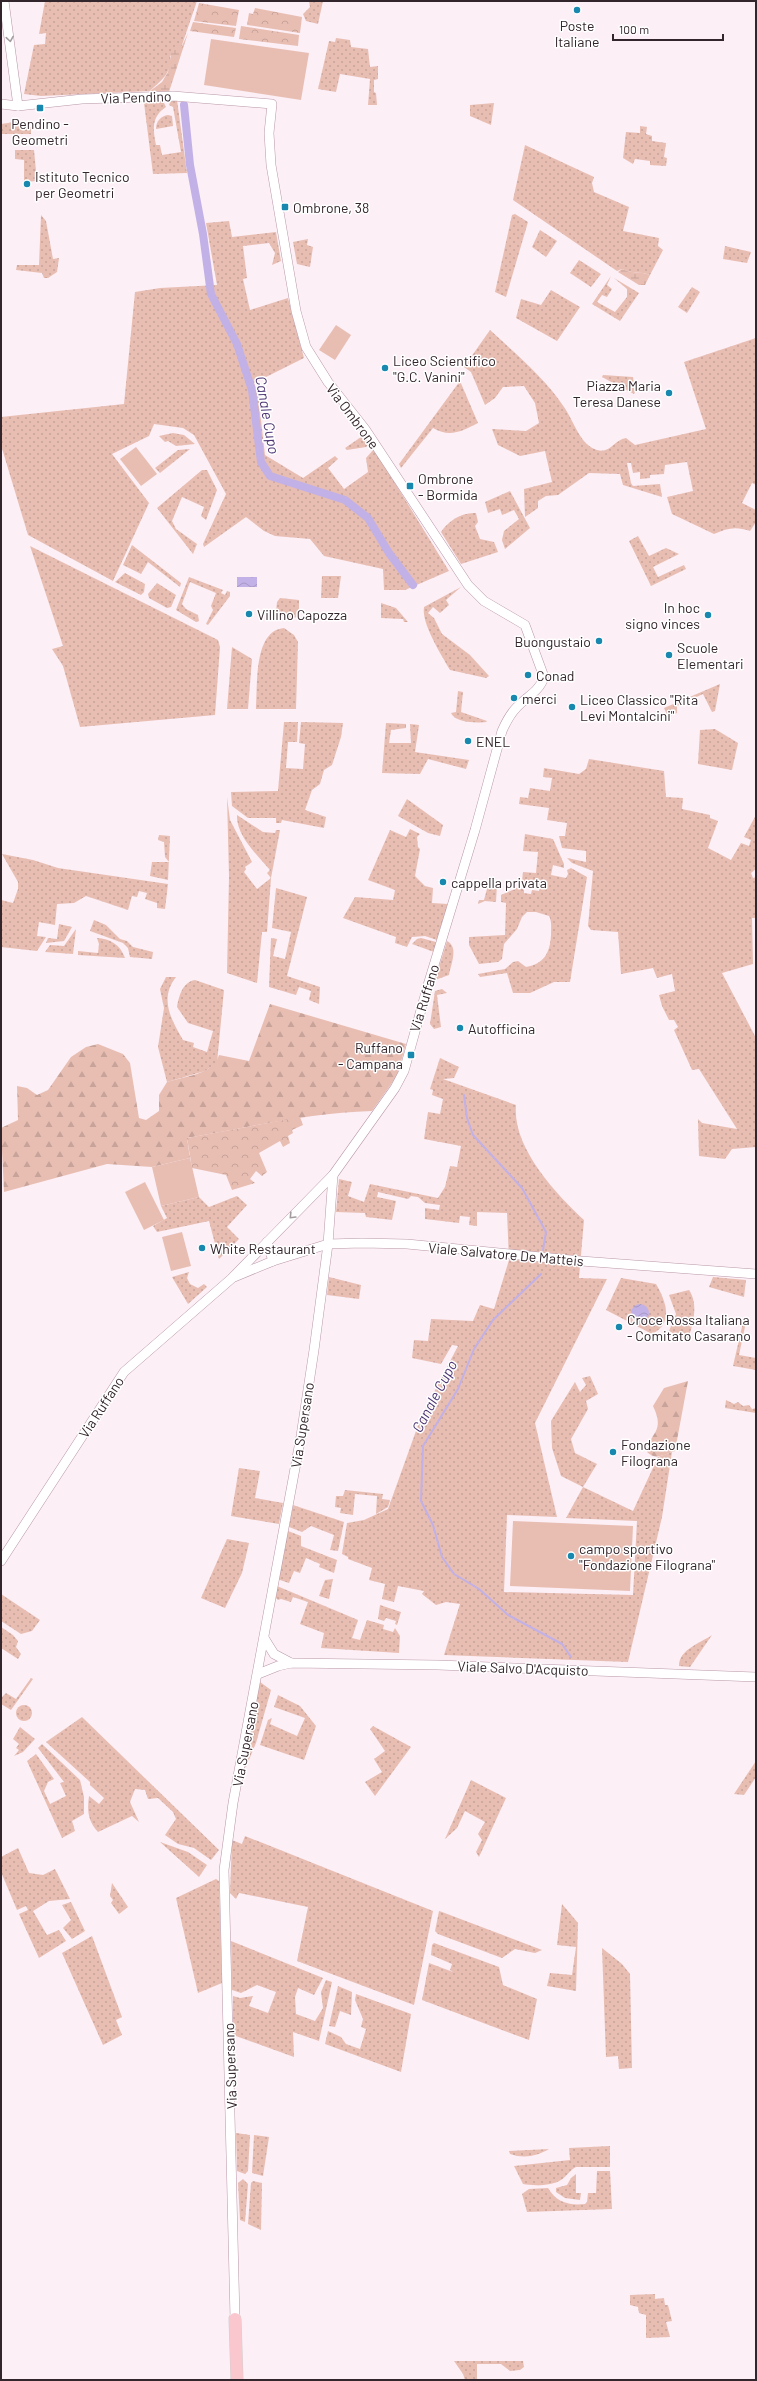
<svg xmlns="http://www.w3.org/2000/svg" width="757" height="2381" font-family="Barlow,sans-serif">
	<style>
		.grass { fill: url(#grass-dots) }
		.forest { fill: url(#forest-firs) }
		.wetland { fill: url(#wetland-marsh) }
		.park { fill: url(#park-crowns) }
		.pitch { fill: #e8beb3 }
		.water { fill: url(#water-waves) }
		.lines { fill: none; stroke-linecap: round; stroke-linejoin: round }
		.stream { stroke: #c2b1e6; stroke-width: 2 }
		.canal { stroke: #c2b1e6; stroke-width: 8 }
		.minor-casing { stroke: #b898a8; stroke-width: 10 }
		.major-casing { stroke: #d2cfd0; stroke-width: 13 }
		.minor { stroke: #fff; stroke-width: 9 }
		.major { stroke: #fac7ce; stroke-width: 12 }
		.oneway { stroke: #a39da0 }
		.poi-dot { fill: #1888ae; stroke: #fff; stroke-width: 1.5 }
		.labels { text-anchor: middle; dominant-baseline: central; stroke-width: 3; stroke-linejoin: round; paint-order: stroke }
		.poi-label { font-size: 14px; fill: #32252b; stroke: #fff; text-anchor: start }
		.street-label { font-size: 14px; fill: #32252b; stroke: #fff }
		.water-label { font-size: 15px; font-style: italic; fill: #4d3574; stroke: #fff }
	</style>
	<defs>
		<pattern id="grass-dots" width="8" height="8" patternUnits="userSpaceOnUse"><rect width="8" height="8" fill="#e8beb3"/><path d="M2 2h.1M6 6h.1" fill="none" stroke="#c7a39a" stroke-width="1.8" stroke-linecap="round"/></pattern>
		<pattern id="forest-firs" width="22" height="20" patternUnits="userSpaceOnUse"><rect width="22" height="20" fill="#e8beb3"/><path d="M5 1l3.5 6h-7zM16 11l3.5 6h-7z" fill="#c7a39a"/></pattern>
		<pattern id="wetland-marsh" width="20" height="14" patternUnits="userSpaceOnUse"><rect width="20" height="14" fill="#e8beb3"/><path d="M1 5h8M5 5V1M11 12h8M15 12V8" fill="none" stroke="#c7a39a"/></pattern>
		<pattern id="park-crowns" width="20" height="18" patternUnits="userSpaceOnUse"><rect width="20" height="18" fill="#e8beb3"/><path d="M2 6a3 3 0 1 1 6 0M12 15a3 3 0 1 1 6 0" fill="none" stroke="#c7a39a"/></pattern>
		<pattern id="water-waves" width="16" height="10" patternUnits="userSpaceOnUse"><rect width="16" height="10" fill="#c2b1e6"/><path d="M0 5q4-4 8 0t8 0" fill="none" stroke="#a798c5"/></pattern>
	</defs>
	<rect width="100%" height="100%" fill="#fdeff6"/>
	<!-- grass -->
	<g class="grass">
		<path d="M 45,1 L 197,1 L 181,48 L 170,56 C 172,74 161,80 150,91 L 41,96 L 24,94 L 34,45 L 45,44 L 46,33 L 39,34 Z"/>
		<polygon points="309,1 323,1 318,24 306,21 303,14 310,7"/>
		<polygon points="336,38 350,40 351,47 368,49 370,67 378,66 378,79 374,80 374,92 376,93 377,105 368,105 370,79 340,74 336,92 318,89 329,41 335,42"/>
		<path d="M 171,100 L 177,100 L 187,173 L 153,174 L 144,103 L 163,101 L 166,107 C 151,117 153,129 156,145 L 160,145 L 162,155 L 181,152 L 173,107 L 169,105 Z"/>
		<polygon points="494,103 491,125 470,116 470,105"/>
		<path d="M 168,115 L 172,116 L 173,126 L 156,129 C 156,121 161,116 168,115 Z"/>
		<polygon points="21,121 24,127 31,127 31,134 1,134 1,124"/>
		<polygon points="640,126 647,127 646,134 652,136 652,141 666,143 664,157 667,158 666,166 650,165 650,161 635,159 633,164 623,158 626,132 640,133"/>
		<path d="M 525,145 L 594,177 L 592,183 L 594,192 L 629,207 L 623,231 L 659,238 L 658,246 L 663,250 L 650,275 C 640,271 631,274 622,269 L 617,271 L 513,200 Z"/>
		<polygon points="15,150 34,150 37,181 24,182 24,160 15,159"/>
		<polygon points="515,214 528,222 506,297 495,292 512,215"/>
		<polygon points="41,215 46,221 53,259 59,258 57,272 48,278 44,278 42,273 16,270 17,265 39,265"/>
		<polygon points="229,221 232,237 276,232 281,261 272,265 275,253 269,243 243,246 247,278 243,279 250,310 288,298 304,358 254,383 258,394 265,455 303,478 335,456 338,459 328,468 344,489 368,472 366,458 374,449 449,571 405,590 384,590 383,569 324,556 310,539 275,536 264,531 246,517 204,547 203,544 226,494 194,435 183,428 154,424 149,436 112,454 149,503 113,581 28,535 1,445 1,417 124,404 135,292 160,288 217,285 206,223"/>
		<polygon points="540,230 557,241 546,257 532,247"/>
		<polygon points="308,239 307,245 313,247 310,267 297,264 293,242"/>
		<polygon points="725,246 751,252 747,263 723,259"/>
		<polygon points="579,260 601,274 591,287 570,273"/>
		<polygon points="611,276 607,285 612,289 607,297 602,295 597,302 615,312 627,297 627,289 614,278 639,293 620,321 592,304"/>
		<polygon points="692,287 700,292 687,313 678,307"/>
		<polygon points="551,290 580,307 557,341 516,318 521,299 541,305"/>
		<path d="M 490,330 C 516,354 545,378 564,407 C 574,421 580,445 597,450 C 610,454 614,440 626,438 L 635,445 L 706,429 L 684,362 L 756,338 L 756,485 L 752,483 L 742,503 L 756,510 L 756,522 L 750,531 C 736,526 727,528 714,534 L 672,514 L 667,497 L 693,491 L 687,462 L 665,465 L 664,474 L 650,475 L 650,478 L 640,479 L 640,472 L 633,473 L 631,463 L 627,463 L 631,483 L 633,486 L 660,484 L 662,497 L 623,485 L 620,474 L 589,473 L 558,495 L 546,496 L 538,501 L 538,508 L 525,517 L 524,489 L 552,482 L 545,451 L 520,456 L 498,445 L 492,429 L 526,431 L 539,423 L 535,403 L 524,386 L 503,387 L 495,398 L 485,405 L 471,372 L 464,367 Z"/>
		<polygon points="603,375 633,377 635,392 634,394 602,377"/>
		<path d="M 460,381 L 478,423 C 462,431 450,438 433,428 L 401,468 L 399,464 Z"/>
		<polygon points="173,433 184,435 195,444 176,446 168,441 165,442 159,436"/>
		<polygon points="364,435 369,444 366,447 347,450 345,448"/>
		<polygon points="190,449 160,473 155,468 178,450"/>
		<polygon points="202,470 207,470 217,490 206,520 201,516 204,507 182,497 172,521 176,529 197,544 193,554 157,508"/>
		<polygon points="510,491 530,528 505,549 502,540 504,531 519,519 514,510 502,515 500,509 488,513 485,502"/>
		<path d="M 476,513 L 478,522 L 475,526 L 480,539 L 494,542 L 498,552 L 461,564 L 441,532 C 448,521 462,512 476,513 Z"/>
		<polygon points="638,536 649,556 666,548 679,554 653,567 658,577 684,565 686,569 651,586 629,541"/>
		<polygon points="132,545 181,583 180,587 148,562 141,574 123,565"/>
		<polygon points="30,546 218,640 220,647 215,715 80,727 63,666 52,649 63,646"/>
		<polygon points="125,573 145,584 144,592 141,595 115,582"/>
		<polygon points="322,576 341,576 338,598 321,598"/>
		<polygon points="189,577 223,590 221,593 225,595 227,591 230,592 230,596 208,625 206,624 213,610 211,606 216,593 190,582 182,604 186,609 198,615 199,621 196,622 176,610"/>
		<polygon points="157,583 176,595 171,607 167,608 149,598 148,594"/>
		<path d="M 461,587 L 446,600 L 449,605 L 440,613 L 433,607 L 428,613 L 434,618 L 442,634 L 470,655 L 489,676 L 486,678 L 450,670 C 442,656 421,623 424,607 Z"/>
		<path d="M 280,598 L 299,600 L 299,616 C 293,620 281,617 276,612 L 277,602 Z"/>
		<polygon points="381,603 396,608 408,622 404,622 403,619 381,618"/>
		<path d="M 284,628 L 294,635 L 298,642 L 296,709 L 256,709 C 258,685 253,631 284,628 Z"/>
		<polygon points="232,647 252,659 248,709 227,709"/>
		<polygon points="720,684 715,711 712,712 703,694 677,706 677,713 668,717 664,708"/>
		<path d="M 458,691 L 463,692 L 461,712 L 487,721 L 486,722 C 477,723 455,723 451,713 L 456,712 Z"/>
		<polygon points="284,722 298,722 297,742 288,742 286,768 303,769 305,744 299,743 301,722 343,723 341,737 332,765 324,770 320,784 312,790 305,810 326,817 324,828 282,820 281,823 276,823 276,818 248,818 232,806 231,792 278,791"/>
		<polygon points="386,723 406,724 406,728 391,730 389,743 411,743 410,724 419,725 415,752 469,760 466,769 428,759 420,774 382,773"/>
		<polygon points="715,729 738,743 732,770 698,764 700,730"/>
		<polygon points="589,759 664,771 666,797 683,798 682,809 710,815 710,818 718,821 708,848 731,860 741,843 749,846 751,840 744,837 756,815 756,869 751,873 753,878 756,877 756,918 752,918 753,964 722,973 756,1038 756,1147 732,1149 725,1159 699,1156 698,1119 702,1123 737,1129 699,1069 692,1070 674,1030 678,1027 674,1020 669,1020 662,1006 659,995 675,991 672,974 657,978 653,968 621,974 618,932 591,930 588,926 593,871 572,863 567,858 586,862 586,851 562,848 559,836 565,836 567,823 547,820 549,808 519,804 520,797 528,798 530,788 550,791 552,778 543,777 544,768 579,774 586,769"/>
		<path d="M 227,797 L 230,820 L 252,862 L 245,867 L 246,869 L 244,872 L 257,889 L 271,878 L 267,873 L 270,870 C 257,855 236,835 237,815 L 263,832 L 275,833 L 276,830 L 280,830 L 271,878 L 267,932 L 262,932 L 257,983 L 227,973 L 229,876 Z"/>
		<polygon points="407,799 443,825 440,836 428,833 398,816"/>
		<polygon points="410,829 420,834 417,837 418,847 420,849 415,876 425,886 433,888 432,903 448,904 437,940 425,936 412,937 407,947 395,943 396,937 343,918 355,897 393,900 395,890 368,880 390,830 406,837"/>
		<path d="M 525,834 L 553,839 L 564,864 L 564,868 L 553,865 L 551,875 L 566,878 L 568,874 L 567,870 L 571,868 L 587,877 L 570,982 L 554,982 L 530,993 L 513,993 L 507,973 L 480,977 L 478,974 L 505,969 L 513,962 L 518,961 L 526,967 C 544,964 550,953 551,935 C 551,929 552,921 549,916 L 536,912 L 527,912 L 522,917 L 517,929 L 504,944 L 502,959 L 498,962 L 479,964 L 469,945 L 469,937 L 505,935 L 506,903 L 501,902 L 501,895 L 517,888 L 524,889 L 524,893 L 531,894 L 532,890 L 539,891 L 539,883 L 522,881 L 523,872 L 536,873 L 538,852 L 523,851 Z"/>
		<polygon points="159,835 170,836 168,880 150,876 152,862 169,862 165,857 164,842 158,840"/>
		<polygon points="2,854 33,860 58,868 168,884 165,909 157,908 157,903 145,899 147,893 139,891 137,897 132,896 128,910 86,896 74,903 57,904 55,925 39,922 37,936 46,937 37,951 1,947 1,900 13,903 18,889 18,882"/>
		<polygon points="481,881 497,884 496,902 485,901 478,904 479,900 484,900 487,889 480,887"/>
		<polygon points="276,888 307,897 287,976 320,987 319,1004 309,1000 311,991 299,987 296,995 269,987 271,938 277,939 273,956 285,959 291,932 272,928"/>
		<polygon points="94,920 106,925 120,939 127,941 133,947 153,952 152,959 130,957 128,948 123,943 90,931"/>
		<polygon points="59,924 72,927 64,941 46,943 48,938 57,939"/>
		<polygon points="76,929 73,954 45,952 50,945 64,946"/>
		<path d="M 97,938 C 110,939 120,944 125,958 L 78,955 L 78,951 L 98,953 L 99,944 Z"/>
		<polygon points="421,938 436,942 434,952 412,944 417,939"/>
		<path d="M 447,941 C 459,947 451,964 449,975 L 435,980 Z"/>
		<path d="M 166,977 L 176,977 C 159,999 171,1019 183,1040 L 194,1043 L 193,1047 L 207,1052 L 213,1031 L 188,1023 L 177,1007 C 179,997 182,982 195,980 L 224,990 L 217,1063 L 205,1071 L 167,1082 L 158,1047 L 164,1008 L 160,989 Z"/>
		<polygon points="442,989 447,993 437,995 441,1027 434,1029 430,1024 435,991"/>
		<path d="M 440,1058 L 459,1067 L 454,1078 L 443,1079 L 516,1105 C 512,1147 555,1193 584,1220 L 579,1278 L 607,1279 L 535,1423 L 557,1517 L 507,1515 L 504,1592 L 633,1595 L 637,1521 L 566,1518 L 583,1487 L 561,1476 L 552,1448 L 551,1421 L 575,1382 L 580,1392 L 586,1385 L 582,1378 L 590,1376 L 598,1394 L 586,1401 L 588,1409 L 571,1439 L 575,1453 L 597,1464 L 583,1487 L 633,1511 L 658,1457 L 672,1452 L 662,1517 L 628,1662 L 444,1655 L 460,1604 L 446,1602 L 436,1605 L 422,1594 L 424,1591 L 398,1586 L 394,1602 L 382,1599 L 385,1584 L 369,1580 L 372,1568 L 348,1559 L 348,1557 L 342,1554 L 347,1523 L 364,1520 L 388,1509 L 421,1417 L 444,1373 L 450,1374 L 452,1368 L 447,1367 L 458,1346 L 452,1345 L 441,1364 L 412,1358 L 414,1340 L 428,1341 L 431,1319 L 473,1321 L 480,1305 L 494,1309 L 509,1260 L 507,1213 L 477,1212 L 477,1226 L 469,1225 L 470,1217 L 460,1216 L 459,1223 L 425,1219 L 425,1208 L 439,1210 L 440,1205 L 425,1203 L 418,1197 L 411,1196 L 408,1199 L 378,1192 L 377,1197 L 396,1201 L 392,1220 L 366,1217 L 365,1213 L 336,1212 L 339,1179 L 352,1182 L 348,1196 L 364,1202 L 370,1184 L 438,1198 L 445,1187 L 450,1166 L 457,1167 L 461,1146 L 424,1139 L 428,1112 L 440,1114 L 443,1099 L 432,1095 L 433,1090 L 430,1089 Z"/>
		<polygon points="237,1196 247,1205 227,1227 239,1239 219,1259 209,1221 157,1232 153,1226 167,1218 161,1206 199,1197 209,1207"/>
		<polygon points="189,1272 187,1278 190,1284 198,1288 204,1284 207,1287 188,1304 172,1277"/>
		<polygon points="329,1277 361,1285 359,1299 327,1295"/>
		<polygon points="713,1277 746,1280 744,1297 709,1287"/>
		<path d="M 621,1278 L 656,1284 C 666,1301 674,1323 652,1334 L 606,1310 Z"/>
		<path d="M 689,1290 C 699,1304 693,1327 687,1341 L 669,1331 L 676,1314 L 669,1295 Z"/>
		<polygon points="744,1318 746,1322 739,1355 756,1358 756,1370 733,1366"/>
		<polygon points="726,1400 734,1404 738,1402 743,1406 749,1405 752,1409 756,1408 756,1413 725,1408"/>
		<polygon points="239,1468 260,1471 255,1498 283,1503 279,1524 231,1516"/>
		<polygon points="345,1490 383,1494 382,1499 390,1500 388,1507 376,1514 377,1496 355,1494 353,1515 340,1513 341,1508 335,1507 336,1496 343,1496"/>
		<polygon points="293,1505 344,1522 338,1551 330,1550 334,1535 311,1526 302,1532 289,1527"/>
		<polygon points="288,1531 301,1536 301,1546 337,1560 334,1573 319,1567 320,1564 306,1558 300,1573 294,1571 289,1583 277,1579"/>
		<polygon points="227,1539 249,1543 242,1573 225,1608 201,1598"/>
		<polygon points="333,1579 329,1599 319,1596 325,1580"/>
		<polygon points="277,1586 358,1620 352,1638 360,1640 367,1620 384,1625 383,1629 393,1632 395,1628 400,1636 399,1653 321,1648 324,1633 300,1624 308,1602 293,1597 291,1602 281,1599 278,1600 275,1597"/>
		<polygon points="1,1594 40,1620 32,1631 21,1634 1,1621"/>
		<polygon points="380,1605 401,1612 397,1625 395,1624 396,1621 386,1618 384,1621 378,1619"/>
		<polygon points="1,1627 13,1635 18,1641 16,1647 21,1654 18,1659 1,1648"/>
		<path d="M 712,1635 L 690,1667 L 679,1666 C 679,1649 701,1643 712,1635 Z"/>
		<polygon points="31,1678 33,1679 11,1710 1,1704 1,1698 6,1693 16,1699"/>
		<polygon points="260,1682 271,1690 256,1743 246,1767 243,1768"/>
		<polygon points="278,1695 300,1706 316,1726 304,1760 260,1745 268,1720 272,1718 270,1724 297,1736 305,1718 274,1707"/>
		<circle cx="24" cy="1713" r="8"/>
		<path d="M 82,1717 L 219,1850 L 211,1860 L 194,1848 L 178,1844 L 165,1835 L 176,1819 L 173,1812 L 158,1798 L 148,1799 L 145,1790 L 135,1789 L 130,1802 L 139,1822 L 132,1816 L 98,1832 C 88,1821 87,1811 89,1796 L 99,1804 L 104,1798 L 90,1785 L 90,1782 L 46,1742 Z"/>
		<polygon points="373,1726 411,1747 375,1796 365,1782 382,1772 374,1759 385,1751 370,1729"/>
		<polygon points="20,1727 35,1739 23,1752 14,1756 19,1750 16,1748 19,1744 13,1739"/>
		<polygon points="42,1744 80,1780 84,1797 84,1814 72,1821 75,1831 62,1838 27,1761 36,1754 54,1779 48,1782 44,1791 50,1804 66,1796 60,1783 64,1782 38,1748"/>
		<polygon points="756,1761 756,1777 744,1795 734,1794"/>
		<polygon points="471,1780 506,1798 479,1857 476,1852 482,1840 478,1834 485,1822 465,1811 457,1828 445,1839"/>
		<polygon points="245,1836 433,1911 414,2005 297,1961 308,1907 239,1893 236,1899 230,1893 232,1840 242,1844"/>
		<polygon points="160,1842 188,1852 207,1865 199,1877"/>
		<polygon points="18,1848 29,1873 43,1875 55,1869 70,1899 49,1901 33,1911 47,1935 59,1930 66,1941 39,1958 19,1914 28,1910 26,1906 17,1910 1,1872 1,1857"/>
		<polygon points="216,1879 219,1881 222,1983 198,1993 176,1898"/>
		<polygon points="112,1883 128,1907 119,1914 111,1903 113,1900 110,1896"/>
		<polygon points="71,1902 85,1931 72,1939 63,1928 71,1920 62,1905"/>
		<polygon points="562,1904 578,1923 576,1991 547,1986 550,1973 572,1975 576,1947 557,1945"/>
		<polygon points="439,1911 442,1912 542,1950 535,1953 515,1949 502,1958 438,1934 435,1931"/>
		<polygon points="92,1936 122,2017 116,2020 122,2035 103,2045 62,1953"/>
		<polygon points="231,1941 323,1978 314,1995 298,1988 295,1997 296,2014 315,2021 323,2008 321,1992 326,1980 332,1982 319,2041 293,2032 294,2057 233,2035 233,1996 240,1998 253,1996 249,2006 268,2013 276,1992 257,1985 241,1993 232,1990"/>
		<polygon points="434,1943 499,1967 503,1985 537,1999 529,2040 422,2000 429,1963 453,1972 450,1970 452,1964 431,1955 432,1945"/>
		<polygon points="602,1948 622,1964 630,1974 632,2068 619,2069 618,2056 606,2057"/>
		<polygon points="338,1986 352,1992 351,2015 340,2011 335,2027 329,2026"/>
		<polygon points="356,1994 411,2014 401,2072 325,2044 328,2031 341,2037 346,2044 360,2049 366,2029 361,2027 363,2019 355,2000"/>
		<polygon points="236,2133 250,2135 248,2171 245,2174 237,2171"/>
		<polygon points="254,2135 269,2137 263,2176 252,2173"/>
		<path d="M 610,2146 L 610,2167 L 576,2167 C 570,2170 567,2176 561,2180 C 552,2186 533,2186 523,2184 L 514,2166 L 570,2160 L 569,2148 Z"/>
		<path d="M 549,2149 C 537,2156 524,2159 510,2154 L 509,2151 Z"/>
		<path d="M 597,2171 L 610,2171 L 612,2209 L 527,2212 L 522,2194 L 529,2189 L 548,2188 C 556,2202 569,2206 585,2204 L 587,2202 L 588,2193 L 596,2193 Z"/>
		<polygon points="576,2174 576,2193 581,2193 580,2200 565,2198 556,2192 556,2188 567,2185 571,2178"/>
		<polygon points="243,2179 248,2184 245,2222 240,2220 238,2183"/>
		<polygon points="253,2181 262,2183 261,2230 248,2224 251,2183"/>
		<polygon points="655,2294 655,2299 664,2298 665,2305 668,2305 672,2321 666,2322 670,2337 646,2338 646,2315 639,2313 638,2307 630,2305 630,2295"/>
		<polygon points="454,2361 523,2361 524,2367 520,2370 510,2371 501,2364 477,2364 477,2380 465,2380 463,2374"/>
	</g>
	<!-- forest -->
	<g class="forest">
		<path d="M 270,1004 L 406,1044 L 397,1076 L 372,1111 C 309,1113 249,1127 187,1138 L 190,1158 L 152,1167 L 107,1164 L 4,1192 L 1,1128 L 18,1120 L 17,1086 L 27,1088 L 37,1095 L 48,1090 L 71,1057 L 86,1047 L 98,1044 L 123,1054 L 130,1063 L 139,1118 L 146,1120 L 159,1111 L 159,1095 L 167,1082 C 185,1076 213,1075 219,1055 L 249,1061 Z"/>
		<path d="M 688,1381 L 675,1451 C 665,1454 656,1461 647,1452 C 649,1432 666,1433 653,1406 L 664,1388 Z"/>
	</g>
	<!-- wetland -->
	<g class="wetland">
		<polygon points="188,33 169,92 150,91 162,82 168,72 172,48 176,46 181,48"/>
		<path d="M 622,269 C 631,274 640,271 650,275 L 645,285 L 639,285 L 618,272 Z"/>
	</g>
	<!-- park -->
	<g class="park">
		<polygon points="199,3 239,10 236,26 194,21"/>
		<polygon points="255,8 302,17 300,33 247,25 249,13 253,14"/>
		<polygon points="193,22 236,28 234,37 190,31"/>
		<polygon points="241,26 299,35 298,46 239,39"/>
		<polygon points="300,1117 303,1125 292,1130 293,1133 288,1136 290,1143 283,1147 280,1141 259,1153 267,1172 262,1176 256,1171 250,1179 255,1183 232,1190 226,1175 192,1168 187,1138"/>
	</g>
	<!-- pitch -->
	<g class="pitch">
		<polygon points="211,39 309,53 301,100 204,85"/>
		<polygon points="336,325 351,335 335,360 319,350"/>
		<polygon points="136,447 157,474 141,486 120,459"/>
		<polygon points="190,1158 199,1197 161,1206 152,1167"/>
		<polygon points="145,1182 164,1220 144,1230 125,1192"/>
		<polygon points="182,1232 191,1266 171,1271 162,1237"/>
		<polygon points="513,1521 633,1526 630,1591 510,1586"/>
	</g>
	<!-- water -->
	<g class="water">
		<rect x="237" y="577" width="20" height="10"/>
		<circle cx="640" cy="1313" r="9"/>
	</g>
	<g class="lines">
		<!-- stream -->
		<g class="stream">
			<polyline points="464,1095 467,1118 473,1135 522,1188 546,1232 543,1250"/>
			<polyline points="541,1274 493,1320 474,1349 458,1389 423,1446 421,1501 433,1525 442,1557 454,1574 479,1589 508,1615 562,1644 571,1657"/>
		</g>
		<!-- canal -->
		<polyline class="canal" points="184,105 190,165 203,234 211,294 237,344 252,390 261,462 270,476 345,500 368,518 389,553 413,585"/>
		<defs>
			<g id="minor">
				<polyline points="4,1 18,106"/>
				<path d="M 1,104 L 18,106 L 82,99 L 173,96 L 272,104 L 269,133 L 271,165 L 296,311 L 306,347 L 328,382 L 365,429 L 468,585 L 484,601 L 525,625 L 544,677 C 540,691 526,697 517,707 C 510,714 506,722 502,731 L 475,830 L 428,985 L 404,1071 L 395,1088 L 333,1175 L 231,1279 L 124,1372 L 1,1561"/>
				<polyline points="267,1242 273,1261"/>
				<polyline points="234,1277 273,1261 328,1244 362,1243 407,1244 581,1261 756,1274"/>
				<polyline points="264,1638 274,1654 291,1663"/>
				<polyline points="258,1674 278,1666 291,1663 438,1665 756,1677"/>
				<polyline points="235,2319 224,1870 233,1803 301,1436 314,1350 328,1244 333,1175"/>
			</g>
			<polyline id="major" points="235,2319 237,2380"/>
		</defs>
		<!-- minor casing -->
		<use href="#minor" class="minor-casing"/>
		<!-- major casing -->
		<use href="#major" class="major-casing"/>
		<!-- minor -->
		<use href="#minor" class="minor"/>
		<!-- major -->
		<use href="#major" class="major"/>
	</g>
	<!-- one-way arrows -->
	<defs><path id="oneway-chevron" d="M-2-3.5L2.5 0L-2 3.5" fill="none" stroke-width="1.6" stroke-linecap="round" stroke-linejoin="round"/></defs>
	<g class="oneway">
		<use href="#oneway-chevron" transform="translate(10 39) rotate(81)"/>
		<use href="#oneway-chevron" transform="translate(292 1216) rotate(134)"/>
	</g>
	<!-- markers -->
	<g class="poi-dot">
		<circle cx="577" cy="10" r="4"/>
		<rect x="36" y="104" width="8" height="8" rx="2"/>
		<circle cx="27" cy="184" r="4"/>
		<rect x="281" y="203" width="8" height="8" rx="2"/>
		<circle cx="385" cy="368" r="4"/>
		<circle cx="669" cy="393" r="4"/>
		<rect x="406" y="482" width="8" height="8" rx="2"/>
		<circle cx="249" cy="614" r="4"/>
		<circle cx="708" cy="615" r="4"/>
		<circle cx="599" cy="641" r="4"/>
		<circle cx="669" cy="655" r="4"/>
		<circle cx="528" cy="675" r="4"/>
		<circle cx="514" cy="698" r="4"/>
		<circle cx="572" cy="707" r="4"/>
		<circle cx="468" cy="741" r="4"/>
		<circle cx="443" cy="882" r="4"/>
		<circle cx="460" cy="1028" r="4"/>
		<rect x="407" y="1051" width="8" height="8" rx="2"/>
		<circle cx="202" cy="1248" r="4"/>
		<circle cx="619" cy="1327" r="4"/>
		<circle cx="613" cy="1452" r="4"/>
		<circle cx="571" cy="1556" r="4"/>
	</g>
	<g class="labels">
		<!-- poi labels -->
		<g class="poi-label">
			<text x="577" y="25" text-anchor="middle">Poste<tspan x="577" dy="16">Italiane</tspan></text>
			<text x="40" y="123" text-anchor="middle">Pendino -<tspan x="40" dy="16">Geometri</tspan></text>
			<text x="35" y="176">Istituto Tecnico<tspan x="35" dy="16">per Geometri</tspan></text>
			<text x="293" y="207">Ombrone, 38</text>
			<text x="393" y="360">Liceo Scientifico<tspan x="393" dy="16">"G.C. Vanini"</tspan></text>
			<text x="661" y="385" text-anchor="end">Piazza Maria<tspan x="661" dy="16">Teresa Danese</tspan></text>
			<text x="418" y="478">Ombrone<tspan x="418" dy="16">- Bormida</tspan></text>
			<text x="700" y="607" text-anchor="end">In hoc<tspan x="700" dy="16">signo vinces</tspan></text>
			<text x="257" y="614">Villino Capozza</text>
			<text x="591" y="641" text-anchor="end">Buongustaio</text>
			<text x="677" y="647">Scuole<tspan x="677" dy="16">Elementari</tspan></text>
			<text x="536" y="675">Conad</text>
			<text x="522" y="698">merci</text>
			<text x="580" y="699">Liceo Classico "Rita<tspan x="580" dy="16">Levi Montalcini"</tspan></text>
			<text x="476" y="741">ENEL</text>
			<text x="451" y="882">cappella privata</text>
			<text x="468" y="1028">Autofficina</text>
			<text x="403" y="1047" text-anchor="end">Ruffano<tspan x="403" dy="16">- Campana</tspan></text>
			<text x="210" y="1248">White Restaurant</text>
			<text x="627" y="1319">Croce Rossa Italiana<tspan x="627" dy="16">- Comitato Casarano</tspan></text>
			<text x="621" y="1444">Fondazione<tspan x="621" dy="16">Filograna</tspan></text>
			<text x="579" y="1548">campo sportivo<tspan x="579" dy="16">"Fondazione Filograna"</tspan></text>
		</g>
		<!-- street labels -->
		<g class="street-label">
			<text transform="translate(136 97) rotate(-2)">Via Pendino</text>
			<text transform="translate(353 416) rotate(53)">Via Ombrone</text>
			<text transform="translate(424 998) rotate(-73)">Via Ruffano</text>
			<text transform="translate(506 1254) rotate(5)">Viale Salvatore De Matteis</text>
			<text transform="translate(101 1407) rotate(-57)">Via Ruffano</text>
			<text transform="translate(302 1425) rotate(-81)">Via Supersano</text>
			<text transform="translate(523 1668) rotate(2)">Viale Salvo D'Acquisto</text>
			<text transform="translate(245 1744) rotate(-79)">Via Supersano</text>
			<text transform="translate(230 2066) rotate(-92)">Via Supersano</text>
		</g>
		<!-- water labels -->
		<g class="water-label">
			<text transform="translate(268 415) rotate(80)">Canale Cupo</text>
			<text transform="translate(434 1396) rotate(-62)">Canale Cupo</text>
		</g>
	</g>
	<!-- border -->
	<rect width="757" height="2381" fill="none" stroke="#32252b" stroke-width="4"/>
	<!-- scale -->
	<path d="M613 34v6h110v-6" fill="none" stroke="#32252b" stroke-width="2"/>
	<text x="619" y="34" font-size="12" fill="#32252b" stroke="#ffffff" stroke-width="3" paint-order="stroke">100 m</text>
</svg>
